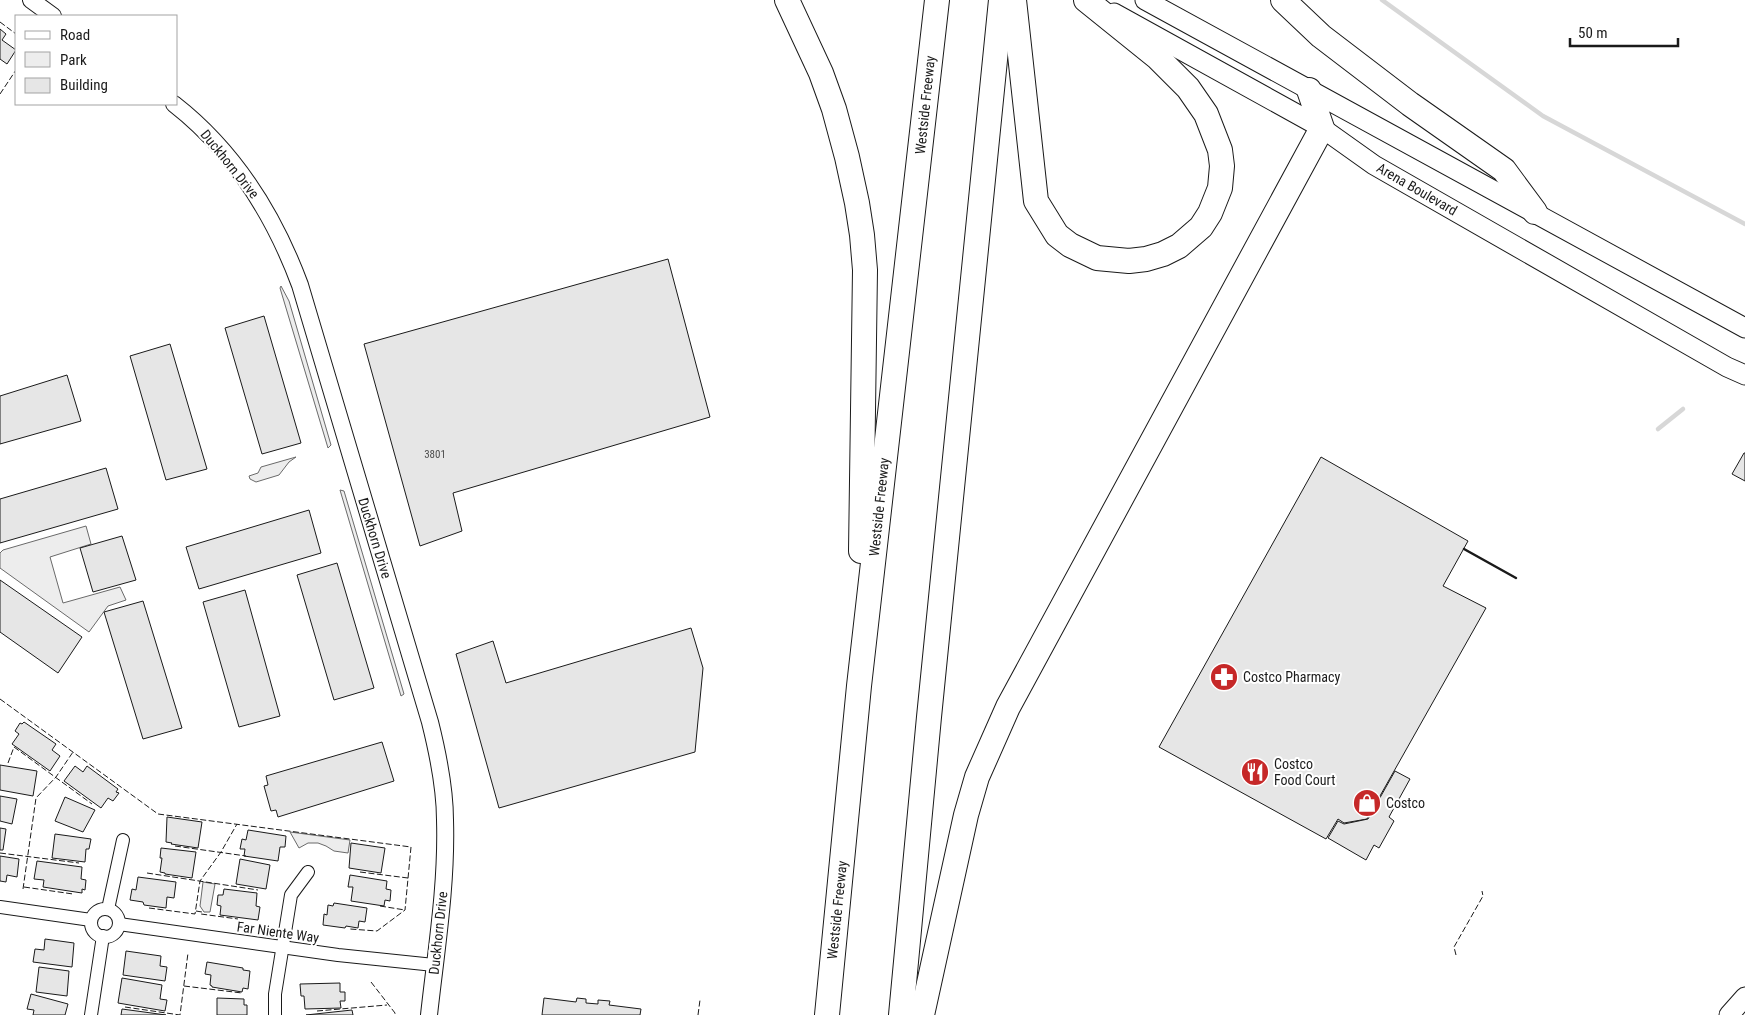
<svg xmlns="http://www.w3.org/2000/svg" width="1745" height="1015" font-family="'Roboto Condensed',sans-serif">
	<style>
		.green { fill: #ededed; stroke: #6a6a6a }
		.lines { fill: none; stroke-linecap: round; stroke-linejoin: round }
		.stream { stroke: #d7d7d7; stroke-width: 4.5 }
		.building { fill: #e6e6e6; stroke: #1a1a1a }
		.minor-casing { stroke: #1a1a1a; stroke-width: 14 }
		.tertiary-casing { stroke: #1a1a1a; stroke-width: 18 }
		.secondary-casing { stroke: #1a1a1a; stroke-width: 21 }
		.motorway-casing { stroke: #1a1a1a; stroke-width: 26 }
		.minor { stroke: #fff; stroke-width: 12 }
		.tertiary { stroke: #fff; stroke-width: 16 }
		.secondary { stroke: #fff; stroke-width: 19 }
		.motorway { stroke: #fff; stroke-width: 24 }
		.fence { stroke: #1a1a1a; stroke-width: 1; stroke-dasharray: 6 2.5; stroke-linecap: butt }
		.wall { stroke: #1a1a1a; stroke-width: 2.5 }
		.labels { text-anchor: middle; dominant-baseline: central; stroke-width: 4; stroke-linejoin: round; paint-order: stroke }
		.number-label { font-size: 11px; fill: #4d4d4d }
		.street-label { font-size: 14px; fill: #1a1a1a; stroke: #fff }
		.poi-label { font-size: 14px; fill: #1a1a1a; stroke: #fff; text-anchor: start }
	</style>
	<rect width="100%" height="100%" fill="#fff"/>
	<!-- green -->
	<g class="green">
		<polygon points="281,286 289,301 331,445 328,448 280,288"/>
		<polygon points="296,457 289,462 279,475 256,482 250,479 249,476 258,473 261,467"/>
		<polygon points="340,490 344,491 404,694 401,696"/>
		<polygon points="86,526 91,544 50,557 63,603 120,587 126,600 108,606 89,632 0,568 0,553 3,550"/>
		<polygon points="290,832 350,840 348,853 334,851 326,846 318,843 308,843 299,848"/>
		<polygon points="203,882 215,884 210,912 204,912 200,906"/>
	</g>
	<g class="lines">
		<!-- stream -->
		<g class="stream">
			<polyline points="1382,0 1543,116 1745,224"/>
			<polyline points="1658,429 1683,409"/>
		</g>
	</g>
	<!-- building -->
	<g class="building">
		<polygon points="0,29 6,34 2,40 16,50 7,64 0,59"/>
		<polygon points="668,259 710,417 453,493 462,531 420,546 364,344"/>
		<polygon points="264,316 301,443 262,454 225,328"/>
		<polygon points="170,344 207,469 166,480 130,356"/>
		<polygon points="67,375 81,421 0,444 0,396"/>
		<polygon points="1744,453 1745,453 1745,481 1732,474"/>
		<polygon points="1321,457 1468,541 1443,586 1486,608 1367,819 1344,823 1338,819 1326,839 1159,747"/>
		<polygon points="106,468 118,509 0,543 0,499"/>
		<polygon points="309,510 321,553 199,589 186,547"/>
		<polygon points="122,536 136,580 93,592 80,548"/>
		<polygon points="337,563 374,688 334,700 297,575"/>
		<polygon points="0,580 82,637 58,673 0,632"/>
		<polygon points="245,590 280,716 239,727 203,602"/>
		<polygon points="143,601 182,728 143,739 104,612"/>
		<polygon points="691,628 703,668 695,752 499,808 456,654 493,641 506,683"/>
		<polygon points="24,722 56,744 52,750 60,756 50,771 12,744 19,734 15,731 20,723 22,724"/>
		<polygon points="382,742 394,781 278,817 276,810 271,811 264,786 268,785 266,776"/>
		<polygon points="0,765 37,771 33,796 0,790"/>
		<polygon points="75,766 83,772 87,766 118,789 116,792 119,793 113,801 108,798 101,808 64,781"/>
		<polygon points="1395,771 1410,779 1389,817 1394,821 1379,848 1374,845 1366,860 1328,838 1338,821 1344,824 1368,819"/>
		<polygon points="0,796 17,799 12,824 0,821"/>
		<polygon points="65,797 95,810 83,832 55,821"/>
		<polygon points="167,817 202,822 198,848 171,844 172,843 166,842"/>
		<polygon points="0,828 6,829 3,850 0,850"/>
		<polygon points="248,830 286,836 285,847 280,847 278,861 244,856 245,849 240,849 242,839 246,840"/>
		<polygon points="55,834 91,839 89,849 86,849 85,862 52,858"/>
		<polygon points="351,843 385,848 381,873 349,868"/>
		<polygon points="161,848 196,852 192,878 165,874 165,873 160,872 162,858 160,858"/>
		<polygon points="0,856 19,859 17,877 7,875 6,882 0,881"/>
		<polygon points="240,859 270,865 266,889 236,884"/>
		<polygon points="37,861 82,867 81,879 86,880 85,890 82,889 82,893 43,887 44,880 34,879"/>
		<polygon points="350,875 387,881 386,889 391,890 390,901 385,900 384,906 351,901 353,887 348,887"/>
		<polygon points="138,877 176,882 174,898 167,897 166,908 144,905 143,902 130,900 132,889 136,890"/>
		<polygon points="224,889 257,893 256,906 260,907 258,920 220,915 221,906 217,905 218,895 223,895"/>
		<polygon points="334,903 367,908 365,922 359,921 358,928 346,926 345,928 323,925 324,914 327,915 328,905 333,906"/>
		<polygon points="45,939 74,943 72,967 33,962 35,949 44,950"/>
		<polygon points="126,951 161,956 160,966 167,967 165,981 123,975"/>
		<polygon points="207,962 243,968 243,970 250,971 248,989 243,988 242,992 212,987 212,986 210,985 211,975 205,974"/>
		<polygon points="39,967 69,971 67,996 36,992"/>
		<polygon points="122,978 162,985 160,999 167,1000 165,1011 118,1003"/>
		<polygon points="340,983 340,992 345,992 345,1001 340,1001 341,1008 305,1009 304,996 301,996 300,984"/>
		<polygon points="31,994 68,1004 65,1015 33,1015 34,1010 27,1009"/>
		<polygon points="217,998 244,999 244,1005 247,1005 247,1015 217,1015"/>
		<polygon points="544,998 576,1002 577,998 586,999 586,1003 598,1004 598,1000 610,1001 609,1005 641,1009 640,1015 542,1015"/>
		<polygon points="122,1009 166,1015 121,1015"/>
		<polygon points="352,1010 353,1015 306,1015"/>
	</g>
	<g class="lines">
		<defs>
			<g id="minor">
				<polyline points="0,907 91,920"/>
				<polyline points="108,909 123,840"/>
				<circle cx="105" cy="923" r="14"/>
				<polyline points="119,924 338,955 434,965"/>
				<polyline points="91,1015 103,936"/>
				<polyline points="275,1015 275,994 291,895 308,872"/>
			</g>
			<g id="tertiary">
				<polyline points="31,0 53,16"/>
				<path d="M 174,104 C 233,150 274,215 300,285 L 430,722 C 438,754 445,787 445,820 C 447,885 436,951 429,1015"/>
			</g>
			<g id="secondary">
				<polyline points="1145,0 1745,328"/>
				<polyline points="1114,13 1322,128 1374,165 1727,367 1745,375"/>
				<polyline points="1729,1015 1745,997"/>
			</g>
			<g id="motorway">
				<polyline points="787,0 821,73 834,109 847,157 857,203 862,235 865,270 861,551"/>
				<polyline points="1014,0 1036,201 1057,235 1070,245 1097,258 1129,261 1146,259 1163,254 1179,246 1201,227 1210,213 1220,188 1222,166 1220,150 1206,114 1188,88 1158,58 1086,0"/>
				<polyline points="1283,0 1321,36 1410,104 1504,170 1535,212"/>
				<polyline points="827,1015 859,686 937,0"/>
				<polyline points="901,1015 929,717 1001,0"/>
				<polyline points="922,1015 966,815 977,777 1008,707 1322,128 1309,90"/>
			</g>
		</defs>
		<!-- minor casing -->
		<use href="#minor" class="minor-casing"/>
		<!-- tertiary casing -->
		<use href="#tertiary" class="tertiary-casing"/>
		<!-- secondary casing -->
		<use href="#secondary" class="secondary-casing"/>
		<!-- motorway casing -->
		<use href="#motorway" class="motorway-casing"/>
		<!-- minor -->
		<use href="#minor" class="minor"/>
		<!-- tertiary -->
		<use href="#tertiary" class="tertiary"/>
		<!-- secondary -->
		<use href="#secondary" class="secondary"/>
		<!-- motorway -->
		<use href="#motorway" class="motorway"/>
		<!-- fence -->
		<g class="fence">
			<polyline points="0,22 16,34"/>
			<polyline points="0,94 16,70"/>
			<polyline points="0,699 158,814 411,847 405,910 377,931 350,929"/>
			<polyline points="8,763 14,747 92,804"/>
			<polyline points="175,846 246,856"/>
			<polyline points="0,853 79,863"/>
			<polyline points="360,872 408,878"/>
			<polyline points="147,873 258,890"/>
			<polyline points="24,887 73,894"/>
			<polyline points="23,889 36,798 56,777 73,752"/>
			<polyline points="380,906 405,910"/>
			<polyline points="149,908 195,914 200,881 221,852 237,824"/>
			<polyline points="196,911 202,912 201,914 238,919"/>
			<polyline points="1456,955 1454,947 1483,896 1482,891"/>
			<polyline points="371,982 395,1013 395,1015"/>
			<polyline points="184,986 242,993"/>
			<polyline points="125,1007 180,1015 188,953"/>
			<polyline points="317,1011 387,1005"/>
			<polyline points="698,1015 700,1000"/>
		</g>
		<!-- wall -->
		<polyline class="wall" points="1464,549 1516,578"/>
	</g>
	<!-- icons -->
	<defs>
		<symbol id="pharmacy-disc" viewBox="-11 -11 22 22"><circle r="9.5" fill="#c62828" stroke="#fff"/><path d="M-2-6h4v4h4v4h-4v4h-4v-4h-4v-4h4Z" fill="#fff"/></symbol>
		<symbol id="restaurant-disc" viewBox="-11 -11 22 22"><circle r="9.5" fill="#c62828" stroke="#fff"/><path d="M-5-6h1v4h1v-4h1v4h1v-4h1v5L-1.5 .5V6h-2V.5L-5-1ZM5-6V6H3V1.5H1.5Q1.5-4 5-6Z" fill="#fff"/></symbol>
		<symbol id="shop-disc" viewBox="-11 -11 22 22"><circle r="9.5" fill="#c62828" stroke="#fff"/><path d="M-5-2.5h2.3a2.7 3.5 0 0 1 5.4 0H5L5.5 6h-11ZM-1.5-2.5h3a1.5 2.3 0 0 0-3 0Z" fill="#fff"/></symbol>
	</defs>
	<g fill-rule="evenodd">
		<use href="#pharmacy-disc" x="1208" y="661" width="32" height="32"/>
		<use href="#restaurant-disc" x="1239" y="756" width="32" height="32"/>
		<use href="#shop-disc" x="1351" y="787" width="32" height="32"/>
	</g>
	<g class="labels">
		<!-- number labels -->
		<g class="number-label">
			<text x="435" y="454">3801</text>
		</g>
		<!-- street labels -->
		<g class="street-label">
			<text transform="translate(925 105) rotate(-84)">Westside Freeway</text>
			<text transform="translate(230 164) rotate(51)">Duckhorn Drive</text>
			<text transform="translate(1417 189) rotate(30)">Arena Boulevard</text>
			<text transform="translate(879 507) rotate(-84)">Westside Freeway</text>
			<text transform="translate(375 538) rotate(73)">Duckhorn Drive</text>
			<text transform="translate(837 910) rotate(-84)">Westside Freeway</text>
			<text transform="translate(278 932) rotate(8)">Far Niente Way</text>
			<text transform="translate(438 933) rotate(-84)">Duckhorn Drive</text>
		</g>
		<!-- poi labels -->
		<g class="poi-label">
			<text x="1243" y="677">Costco Pharmacy</text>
			<text x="1274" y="764">Costco<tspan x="1274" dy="16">Food Court</tspan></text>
			<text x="1386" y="803">Costco</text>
		</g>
	</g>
	<!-- legend -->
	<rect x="15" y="15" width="162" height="90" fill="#ffffff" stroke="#a3a3a3"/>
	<rect x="25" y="31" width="25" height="8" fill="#ffffff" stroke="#a3a3a3"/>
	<text x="60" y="40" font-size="15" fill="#1a1a1a">Road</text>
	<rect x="25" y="52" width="25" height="15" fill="#ededed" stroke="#a3a3a3"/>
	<text x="60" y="65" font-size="15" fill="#1a1a1a">Park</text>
	<rect x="25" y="78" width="25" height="15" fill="#e6e6e6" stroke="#a3a3a3"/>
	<text x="60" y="90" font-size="15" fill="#1a1a1a">Building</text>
	<!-- scale -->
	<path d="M1570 38v8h108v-8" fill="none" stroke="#1a1a1a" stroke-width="2.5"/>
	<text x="1578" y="38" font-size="15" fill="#1a1a1a" stroke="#ffffff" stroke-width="4" paint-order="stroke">50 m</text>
</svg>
